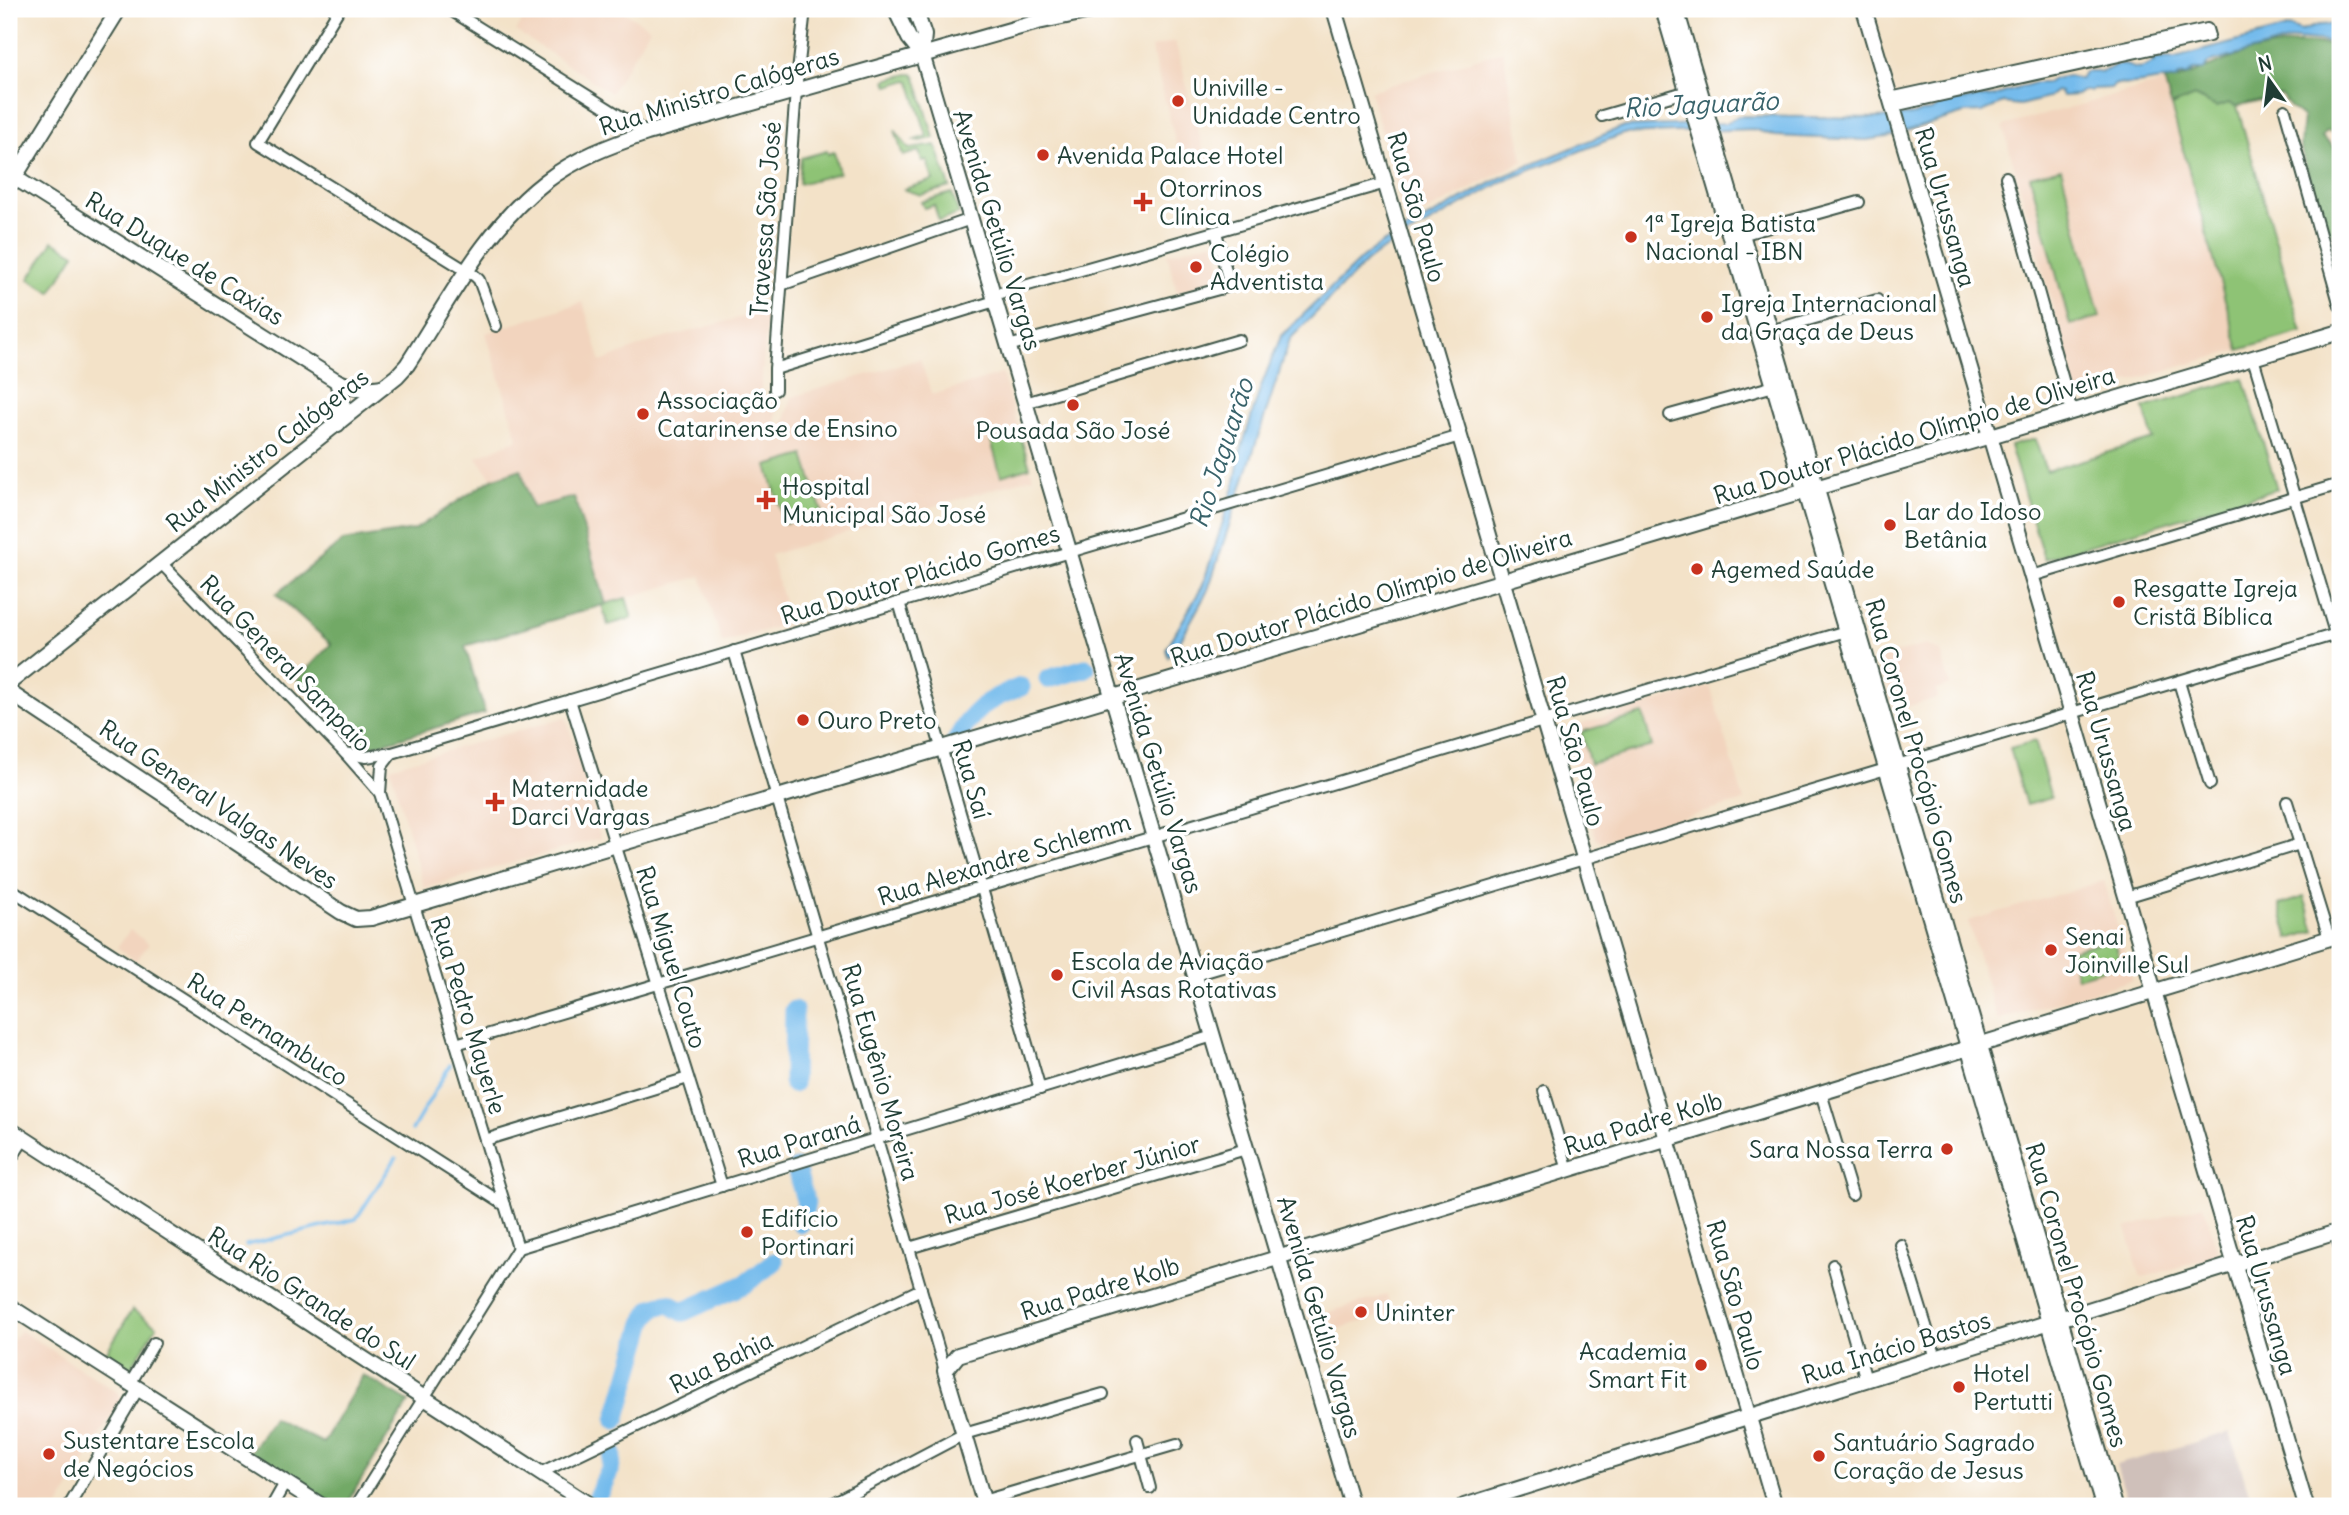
<svg xmlns="http://www.w3.org/2000/svg" width="2349" height="1515" font-family="Delius,sans-serif">
	<style>
		.built { fill: #f2d4be }
		.industrial { fill: #cfc0ba }
		.green { fill: #8ec375; stroke: #568054; stroke-width: 2 }
		.forest { fill: #72a966; stroke: #48734d; stroke-width: 2 }
		.water { fill: #75bbec; stroke: #4a7c90; stroke-width: 2 }
		.lines { fill: none; stroke-linecap: round; stroke-linejoin: round }
		.stream { stroke: #75bbec; stroke-width: 3.5 }
		.river { stroke: #75bbec; stroke-width: 19 }
		.minor-casing { stroke: #3f564a; stroke-width: 14 }
		.major-casing { stroke: #3f564a; stroke-width: 18 }
		.minor { stroke: #fff; stroke-width: 10 }
		.major { stroke: #fff; stroke-width: 14 }
		.poi-dot { fill: #c8321e; stroke: #fff; stroke-width: 2.5 }
		.labels { text-anchor: middle; dominant-baseline: central; stroke-width: 7; stroke-linejoin: round; paint-order: stroke }
		.poi-label { font-size: 24px; fill: #1f3d34; stroke: #fff; text-anchor: start }
		.street-label { font-size: 24px; fill: #1f3d34; stroke: #fff }
		.water-label { font-size: 26px; font-style: italic; fill: #39636b; stroke: #fff }
	</style>
	<rect width="100%" height="100%" fill="#fff"/>
	<filter id="ink" filterUnits="userSpaceOnUse"><feTurbulence type="fractalNoise" baseFrequency=".0143" numOctaves="2"/><feDisplacementMap in="SourceGraphic" scale="14" xChannelSelector="R" yChannelSelector="G"/><feConvolveMatrix kernelMatrix="1 2 1 2 8 2 1 2 1" color-interpolation-filters="sRGB"/></filter>
	<filter id="wash" filterUnits="userSpaceOnUse"><feTurbulence type="fractalNoise" baseFrequency=".00686" numOctaves="4" result="noise"/><feDisplacementMap in="SourceGraphic" scale="28" xChannelSelector="R" yChannelSelector="G"/><feGaussianBlur stdDeviation="1.57" result="paint"/><feColorMatrix in="noise" values="0 0 0 0 0 0 0 0 0 0 0 0 0 0 0 0 0 1.4 0 .05"/><feComposite in="paint" operator="in"/></filter>
	<g filter="url(#wash)">
		<rect width="100%" height="100%" fill="#f3e2c8"/>
		<!-- built -->
		<g class="built">
			<polygon points="529,9 620,9 650,28 611,93 516,31"/>
			<polygon points="1175,41 1204,152 1180,158 1151,48"/>
			<polygon points="1503,51 1523,161 1407,222 1370,91"/>
			<polygon points="2164,82 2239,350 2077,396 2003,126"/>
			<polygon points="1214,241 1225,279 1177,292 1167,254"/>
			<polygon points="583,302 601,362 651,342 768,310 760,400 777,402 775,425 765,441 781,435 792,397 920,359 932,395 1002,374 1033,477 770,555 790,623 722,643 701,576 606,604 574,497 532,508 521,470 492,479 477,457 518,439 486,333"/>
			<polygon points="1926,645 1941,652 1950,685 1936,690 1938,698 1895,710 1879,658"/>
			<polygon points="1710,686 1744,801 1601,841 1596,838 1565,732 1567,728"/>
			<polygon points="566,717 601,838 424,888 390,767"/>
			<polygon points="2104,881 2133,980 1997,1020 1968,921"/>
			<polygon points="130,930 149,944 136,961 117,947"/>
			<polygon points="2204,1205 2217,1250 2213,1257 2141,1278 2126,1228"/>
			<polygon points="1387,1295 1392,1313 1334,1330 1329,1312"/>
			<polygon points="20,1330 117,1392 121,1399 59,1506 9,1506 9,1346"/>
		</g>
		<!-- industrial -->
		<polygon class="industrial" points="2230,1432 2253,1506 2129,1506 2116,1465"/>
		<!-- green -->
		<g class="green">
			<polygon points="908,74 913,74 916,77 934,138 920,141 915,140 927,136 910,81 908,80 888,86 886,80"/>
			<polygon points="2195,96 2216,107 2229,103 2237,106 2302,332 2239,350 2171,106"/>
			<polygon points="895,130 909,149 936,145 950,187 921,195 905,190 904,189 933,180 927,160 922,161 919,151 903,156"/>
			<polygon points="827,151 828,154 834,152 839,173 799,184 801,158"/>
			<polygon points="2061,168 2100,317 2070,325 2030,176"/>
			<polygon points="952,193 959,214 939,221 934,205 924,208 921,202"/>
			<polygon points="53,241 75,254 51,292 29,279"/>
			<polygon points="2244,378 2277,489 2044,559 2010,446 2035,439 2046,471 2153,439 2144,408"/>
			<polygon points="1019,432 1030,467 1001,476 991,441"/>
			<polygon points="804,455 822,512 785,523 767,466"/>
			<polygon points="626,598 632,618 608,625 602,605"/>
			<polygon points="1643,714 1652,746 1590,764 1581,732"/>
			<polygon points="2035,741 2051,798 2026,805 2010,748"/>
			<polygon points="2304,897 2315,931 2289,939 2279,905"/>
			<polygon points="2114,938 2121,964 2077,977 2069,951"/>
			<polygon points="132,1310 157,1326 131,1368 106,1353"/>
		</g>
		<!-- forest -->
		<g class="forest">
			<polygon points="2295,43 2340,45 2340,133 2326,131 2322,137 2340,152 2340,243 2320,219 2300,145 2303,118 2291,108 2281,95 2237,106 2229,103 2216,107 2195,96 2171,106 2164,80 2176,80 2247,52"/>
			<polygon points="521,469 532,508 574,497 606,604 465,646 485,713 367,748 362,747 297,680 331,644 276,594 343,541 414,530 492,479"/>
			<polygon points="363,1375 409,1402 345,1506 334,1506 249,1454 273,1418 323,1443"/>
		</g>
		<!-- water -->
		<path class="water" d="M 2340,24 L 2340,43 L 2295,39 L 2208,63 L 2204,70 L 2193,70 L 2188,75 L 2179,76 L 2176,80 C 2156,78 2136,87 2116,84 L 2111,88 L 2093,89 L 2091,91 L 2085,90 L 2077,95 L 2062,96 L 2060,92 L 2056,91 L 2047,98 L 2020,105 L 2003,103 L 1982,112 L 1964,113 L 1887,137 L 1866,140 L 1775,136 L 1753,129 L 1623,134 L 1504,181 L 1382,250 L 1366,262 L 1290,339 L 1208,590 L 1181,639 L 1168,657 L 1166,649 L 1202,587 L 1234,487 L 1240,453 L 1260,389 L 1281,336 L 1362,258 L 1384,242 L 1502,177 L 1622,127 L 1727,123 L 1738,116 L 1878,118 L 1914,115 L 1920,112 L 1931,111 L 1945,102 L 1994,96 L 2034,83 L 2047,83 L 2053,79 L 2068,76 L 2080,79 L 2084,72 C 2091,72 2100,73 2106,70 C 2110,69 2112,66 2117,65 C 2135,62 2132,77 2154,62 L 2150,59 L 2175,58 L 2291,27 L 2301,31 L 2318,25 Z"/>
		<g class="lines">
			<!-- stream -->
			<g class="stream">
				<polyline points="412,1130 450,1065"/>
				<polyline points="246,1245 356,1219 396,1158"/>
			</g>
			<!-- river -->
			<g class="river">
				<polyline points="1048,679 1086,668"/>
				<path d="M 955,743 C 972,709 987,699 1021,687"/>
				<polyline points="793,1084 794,1010"/>
				<polyline points="796,1169 806,1203 801,1223"/>
				<polyline points="616,1420 645,1320 653,1308 668,1303 683,1312 745,1284 774,1262"/>
				<polyline points="596,1499 610,1470 613,1454"/>
			</g>
		</g>
	</g>
	<g filter="url(#ink)">
		<g class="lines">
			<defs>
				<g id="minor">
					<polyline points="339,9 258,142 475,276 479,280 496,326"/>
					<polyline points="449,9 647,133"/>
					<polyline points="1890,98 2207,29 2209,36 1893,106"/>
					<polyline points="2285,110 2340,306"/>
					<polyline points="1602,116 1688,91"/>
					<polyline points="2006,177 2072,412"/>
					<polyline points="1741,235 1859,202"/>
					<polyline points="781,285 971,219"/>
					<polyline points="993,295 1386,183"/>
					<polyline points="1770,331 1877,300"/>
					<polyline points="1008,346 1230,286 1216,232"/>
					<polyline points="2253,358 2340,650"/>
					<polyline points="775,369 995,301"/>
					<polyline points="775,390 775,369 796,90 805,9"/>
					<polyline points="1025,403 1239,340"/>
					<polyline points="1670,415 1774,386"/>
					<polyline points="161,563 345,753 380,793"/>
					<polyline points="2032,576 2340,484"/>
					<polyline points="899,602 1040,1089"/>
					<polyline points="734,651 945,1371"/>
					<polyline points="2179,682 2210,784"/>
					<polyline points="570,700 722,1186"/>
					<polyline points="345,753 366,757 392,753 1460,436"/>
					<polyline points="392,753 382,766 380,793 518,1248"/>
					<polyline points="1897,765 2340,633"/>
					<polyline points="2287,802 2329,938"/>
					<polyline points="9,888 505,1205"/>
					<polyline points="2126,897 2300,844"/>
					<polyline points="1195,975 1886,769"/>
					<polyline points="456,1044 1846,631"/>
					<polyline points="1544,1091 1568,1170"/>
					<polyline points="1821,1093 1852,1195"/>
					<polyline points="485,1140 688,1078"/>
					<polyline points="9,1162 24,1139"/>
					<polyline points="2335,1232 2340,1248"/>
					<polyline points="1901,1245 1936,1358"/>
					<polyline points="518,1248 1213,1036"/>
					<polyline points="909,1248 1246,1149"/>
					<polyline points="1833,1265 1866,1380"/>
					<polyline points="130,1384 154,1343"/>
					<polyline points="1137,1440 1150,1488"/>
					<polyline points="540,1473 921,1289"/>
					<polyline points="983,1501 1177,1444"/>
					<polyline points="69,1506 138,1389"/>
					<polyline points="272,1506 285,1483"/>
					<polyline points="356,1506 518,1248"/>
					<polyline points="827,1506 964,1434 1103,1394"/>
				</g>
				<g id="major">
					<polyline points="895,9 909,38 922,54 1352,1506"/>
					<polyline points="915,9 924,35 922,54"/>
					<polyline points="1334,9 1775,1506"/>
					<polyline points="1663,9 2103,1506"/>
					<polyline points="1676,9 2115,1506"/>
					<polyline points="1864,9 2306,1506"/>
					<path d="M 9,174 L 337,381 C 354,389 365,390 383,387"/>
					<polyline points="14,178 119,9"/>
					<polyline points="337,381 343,405 338,424"/>
					<path d="M 9,683 L 397,376 L 407,365 C 448,302 485,228 545,182 C 576,158 611,145 647,133 L 1038,22 L 1100,9"/>
					<polyline points="9,692 341,912 356,919 371,918 2340,332"/>
					<polyline points="9,1129 591,1506"/>
					<polyline points="9,1306 322,1506"/>
					<polyline points="985,1506 945,1371 958,1355 2340,935"/>
					<polyline points="1464,1506 2340,1231"/>
				</g>
			</defs>
			<!-- minor casing -->
			<use href="#minor" class="minor-casing"/>
			<!-- major casing -->
			<use href="#major" class="major-casing"/>
			<!-- minor -->
			<use href="#minor" class="minor"/>
			<!-- major -->
			<use href="#major" class="major"/>
		</g>
	</g>
	<!-- markers -->
	<g class="poi-dot">
		<circle cx="1178" cy="101" r="7"/>
		<circle cx="1043" cy="155" r="7"/>
		<path d="M1139.5 191.5h7v7h7v7h-7v7h-7v-7h-7v-7h7z"/>
		<circle cx="1631" cy="237" r="7"/>
		<circle cx="1196" cy="267" r="7"/>
		<circle cx="1707" cy="317" r="7"/>
		<circle cx="1073" cy="405" r="7"/>
		<circle cx="643" cy="414" r="7"/>
		<path d="M762.5 489.5h7v7h7v7h-7v7h-7v-7h-7v-7h7z"/>
		<circle cx="1890" cy="525" r="7"/>
		<circle cx="1697" cy="569" r="7"/>
		<circle cx="2119" cy="602" r="7"/>
		<circle cx="803" cy="720" r="7"/>
		<path d="M491.5 791.5h7v7h7v7h-7v7h-7v-7h-7v-7h7z"/>
		<circle cx="2051" cy="950" r="7"/>
		<circle cx="1057" cy="975" r="7"/>
		<circle cx="1947" cy="1149" r="7"/>
		<circle cx="747" cy="1232" r="7"/>
		<circle cx="1361" cy="1312" r="7"/>
		<circle cx="1701" cy="1365" r="7"/>
		<circle cx="1959" cy="1387" r="7"/>
		<circle cx="49" cy="1454" r="7"/>
		<circle cx="1819" cy="1456" r="7"/>
	</g>
	<g class="labels">
		<!-- poi labels -->
		<g class="poi-label">
			<text x="1192" y="87">Univille -<tspan x="1192" dy="28">Unidade Centro</tspan></text>
			<text x="1057" y="155">Avenida Palace Hotel</text>
			<text x="1159" y="188">Otorrinos<tspan x="1159" dy="28">Clínica</tspan></text>
			<text x="1645" y="223">1ª Igreja Batista<tspan x="1645" dy="28">Nacional - IBN</tspan></text>
			<text x="1210" y="253">Colégio<tspan x="1210" dy="28">Adventista</tspan></text>
			<text x="1721" y="303">Igreja Internacional<tspan x="1721" dy="28">da Graça de Deus</tspan></text>
			<text x="657" y="400">Associação<tspan x="657" dy="28">Catarinense de Ensino</tspan></text>
			<text x="1073" y="430" text-anchor="middle">Pousada São José</text>
			<text x="782" y="486">Hospital<tspan x="782" dy="28">Municipal São José</tspan></text>
			<text x="1904" y="511">Lar do Idoso<tspan x="1904" dy="28">Betânia</tspan></text>
			<text x="1711" y="569">Agemed Saúde</text>
			<text x="2133" y="588">Resgatte Igreja<tspan x="2133" dy="28">Cristã Bíblica</tspan></text>
			<text x="817" y="720">Ouro Preto</text>
			<text x="511" y="788">Maternidade<tspan x="511" dy="28">Darci Vargas</tspan></text>
			<text x="2065" y="936">Senai<tspan x="2065" dy="28">Joinville Sul</tspan></text>
			<text x="1071" y="961">Escola de Aviação<tspan x="1071" dy="28">Civil Asas Rotativas</tspan></text>
			<text x="1933" y="1149" text-anchor="end">Sara Nossa Terra</text>
			<text x="761" y="1218">Edifício<tspan x="761" dy="28">Portinari</tspan></text>
			<text x="1375" y="1312">Uninter</text>
			<text x="1687" y="1351" text-anchor="end">Academia<tspan x="1687" dy="28">Smart Fit</tspan></text>
			<text x="1973" y="1373">Hotel<tspan x="1973" dy="28">Pertutti</tspan></text>
			<text x="63" y="1440">Sustentare Escola<tspan x="63" dy="28">de Negócios</tspan></text>
			<text x="1833" y="1442">Santuário Sagrado<tspan x="1833" dy="28">Coração de Jesus</tspan></text>
		</g>
		<!-- street labels -->
		<g class="street-label">
			<text transform="translate(719 91) rotate(-17)">Rua Ministro Calógeras</text>
			<text transform="translate(1417 207) rotate(74)">Rua São Paulo</text>
			<text transform="translate(1946 207) rotate(74)">Rua Urussanga</text>
			<text transform="translate(765 219) rotate(-86)">Travessa São José</text>
			<text transform="translate(998 230) rotate(73)">Avenida Getúlio Vargas</text>
			<text transform="translate(185 258) rotate(32)">Rua Duque de Caxias</text>
			<text transform="translate(1914 435) rotate(-17)">Rua Doutor Plácido Olímpio de Oliveira</text>
			<text transform="translate(267 450) rotate(-38)">Rua Ministro Calógeras</text>
			<text transform="translate(920 574) rotate(-17)">Rua Doutor Plácido Gomes</text>
			<text transform="translate(1371 597) rotate(-17)">Rua Doutor Plácido Olímpio de Oliveira</text>
			<text transform="translate(286 663) rotate(46)">Rua General Sampaio</text>
			<text transform="translate(1576 751) rotate(74)">Rua São Paulo</text>
			<text transform="translate(1917 751) rotate(74)">Rua Coronel Procópio Gomes</text>
			<text transform="translate(2107 751) rotate(74)">Rua Urussanga</text>
			<text transform="translate(1159 773) rotate(73)">Avenida Getúlio Vargas</text>
			<text transform="translate(972 779) rotate(74)">Rua Saí</text>
			<text transform="translate(219 804) rotate(34)">Rua General Valgas Neves</text>
			<text transform="translate(1004 859) rotate(-17)">Rua Alexandre Schlemm</text>
			<text transform="translate(672 957) rotate(73)">Rua Miguel Couto</text>
			<text transform="translate(469 1015) rotate(73)">Rua Pedro Mayerle</text>
			<text transform="translate(268 1029) rotate(33)">Rua Pernambuco</text>
			<text transform="translate(881 1072) rotate(74)">Rua Eugênio Moreira</text>
			<text transform="translate(1643 1123) rotate(-17)">Rua Padre Kolb</text>
			<text transform="translate(799 1141) rotate(-17)">Rua Paraná</text>
			<text transform="translate(1072 1179) rotate(-16)">Rua José Koerber Júnior</text>
			<text transform="translate(1100 1288) rotate(-17)">Rua Padre Kolb</text>
			<text transform="translate(1736 1295) rotate(74)">Rua São Paulo</text>
			<text transform="translate(2077 1295) rotate(74)">Rua Coronel Procópio Gomes</text>
			<text transform="translate(2267 1295) rotate(74)">Rua Urussanga</text>
			<text transform="translate(312 1298) rotate(33)">Rua Rio Grande do Sul</text>
			<text transform="translate(1320 1317) rotate(74)">Avenida Getúlio Vargas</text>
			<text transform="translate(1896 1347) rotate(-17)">Rua Inácio Bastos</text>
			<text transform="translate(721 1362) rotate(-26)">Rua Bahia</text>
		</g>
		<!-- water labels -->
		<g class="water-label">
			<text transform="translate(1701 104) rotate(-3)">Rio Jaguarão</text>
			<text transform="translate(1221 453) rotate(-72)">Rio Jaguarão</text>
		</g>
	</g>
	<!-- margin -->
	<rect width="2349" height="1515" fill="none" stroke="#fff" stroke-width="35"/>
	<!-- north arrow -->
	<g transform="translate(2269 80) rotate(346)" stroke="#ffffff" stroke-width="5" paint-order="stroke">
	<path d="M0-5L12 26L0 18L-12 26Z" fill="#1f3d34"/>
	<text y="-10" font-size="19" font-weight="bold" text-anchor="middle" fill="#1f3d34">N</text>
	</g>
</svg>
